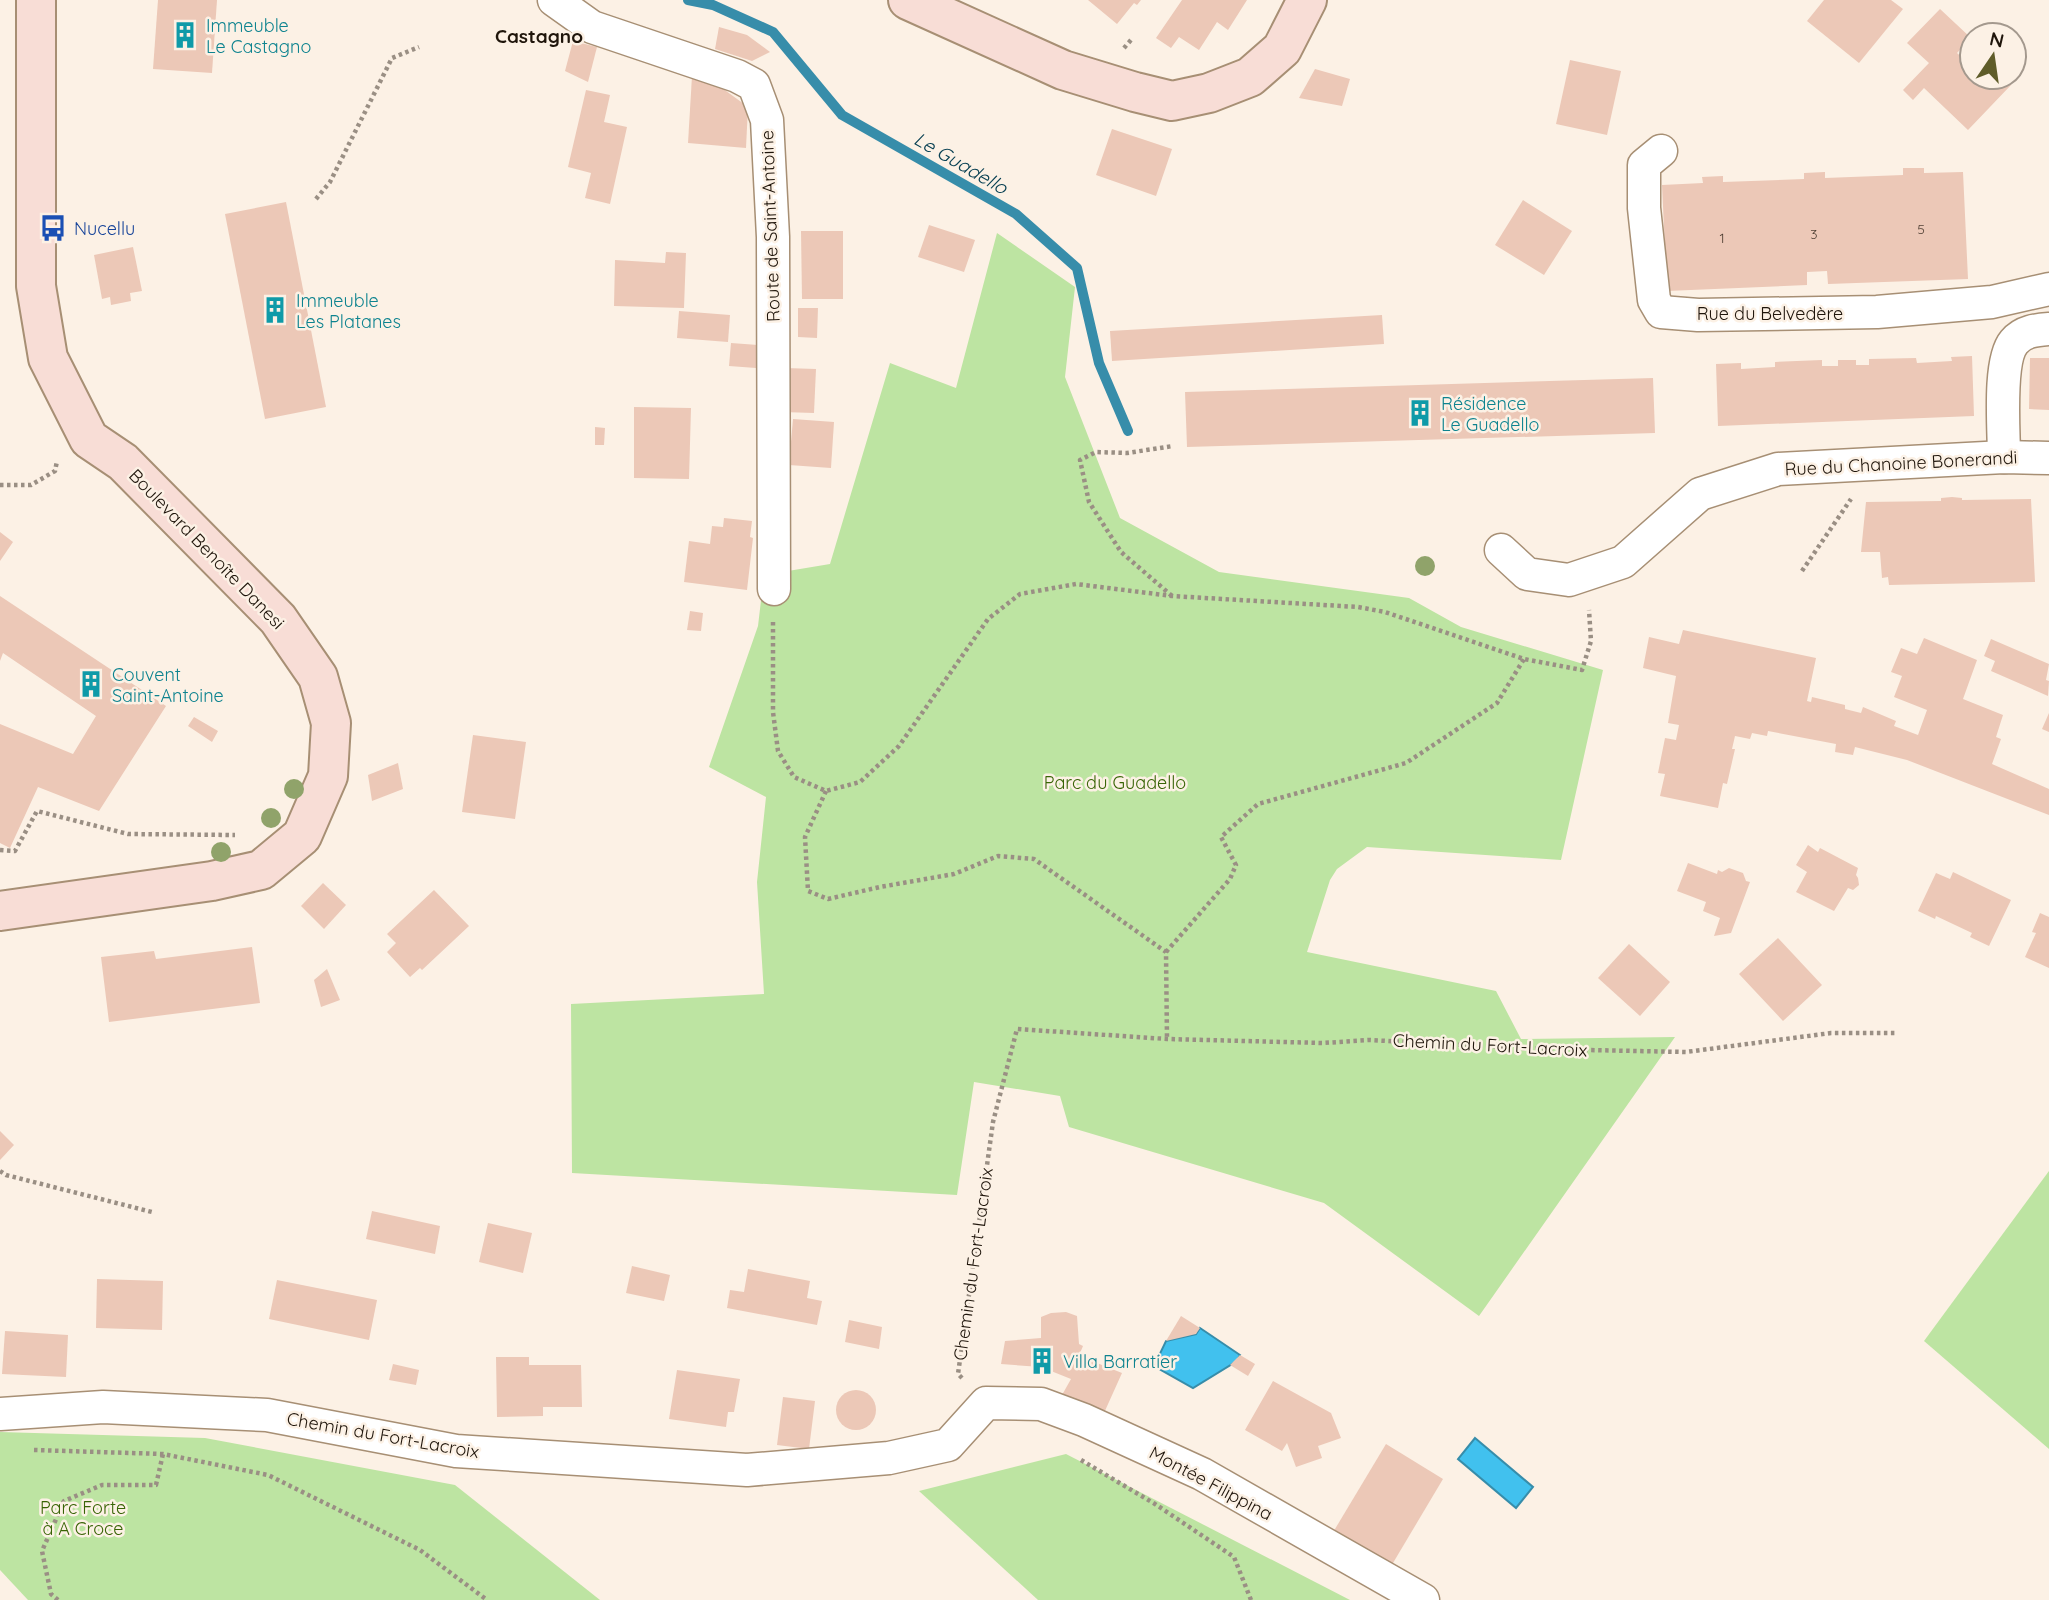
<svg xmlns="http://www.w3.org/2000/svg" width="2049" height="1600" font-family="Quicksand,sans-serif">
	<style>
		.green { fill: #bde4a2 }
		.water { fill: #41c1ee; stroke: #378daa; stroke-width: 2 }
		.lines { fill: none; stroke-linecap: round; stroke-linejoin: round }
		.stream { stroke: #378daa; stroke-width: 10 }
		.building { fill: #ecc8b7 }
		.street-casing { stroke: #a78f74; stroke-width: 35 }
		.secondary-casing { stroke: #a78f74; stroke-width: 42 }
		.path { stroke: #9a8f84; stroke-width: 4.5; stroke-dasharray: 3.5 3.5; stroke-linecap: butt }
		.street { stroke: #fff; stroke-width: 32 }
		.secondary { stroke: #f8ddd6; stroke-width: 38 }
		.tree { fill: #90a36a }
		.labels { text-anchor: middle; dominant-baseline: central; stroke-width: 5; stroke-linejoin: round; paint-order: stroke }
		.number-label { font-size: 14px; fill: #524236 }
		.culture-label { font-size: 18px; fill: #0d838f; stroke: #fcf1e5; text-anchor: start }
		.street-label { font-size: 18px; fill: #1f150b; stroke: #fcf1e5 }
		.transit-label { font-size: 18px; fill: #164399; stroke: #fcf1e5; text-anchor: start }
		.park-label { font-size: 18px; fill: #386405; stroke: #fcf1e5 }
		.neighbourhood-label { font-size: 19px; font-weight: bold; fill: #1f150b; stroke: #fcf1e5 }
		.water-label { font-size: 19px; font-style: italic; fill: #084053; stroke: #fcf1e5 }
	</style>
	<rect width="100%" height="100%" fill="#fcf1e5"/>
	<!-- green -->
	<g class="green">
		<polygon points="997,233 1075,287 1065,377 1120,518 1219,572 1409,598 1461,627 1603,670 1561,860 1367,847 1337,869 1330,880 1307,952 1496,991 1521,1039 1675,1037 1479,1316 1324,1203 1069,1127 1060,1096 974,1082 957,1195 572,1173 571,1004 764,994 757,882 766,797 709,767 758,626 764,575 830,564 890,363 956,388"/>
		<polygon points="2049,1171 2049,1449 1924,1341"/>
		<polygon points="0,1432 205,1438 455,1485 600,1600 28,1600 0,1570"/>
		<polygon points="1066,1454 1350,1600 1038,1600 919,1491"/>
	</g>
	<!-- water -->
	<g class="water">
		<polygon points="1200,1328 1240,1355 1237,1361 1193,1388 1154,1366 1166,1341 1196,1334"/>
		<polygon points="1475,1438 1533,1487 1516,1508 1458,1459"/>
	</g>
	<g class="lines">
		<!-- stream -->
		<polyline class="stream" points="688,0 713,5 773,32 842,115 1016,214 1077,268 1099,363 1128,431"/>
	</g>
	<!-- building -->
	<g class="building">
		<polygon points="158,0 217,0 212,73 153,69"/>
		<polygon points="1088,0 1141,0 1137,5 1134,3 1117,24"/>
		<polygon points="1182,0 1247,0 1228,30 1217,22 1199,50 1179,37 1171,48 1156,38"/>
		<polygon points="1824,0 1891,0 1903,9 1859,63 1807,21"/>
		<polygon points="1940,9 1971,38 1957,53 1970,65 1972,63 1972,77 2003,77 2011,85 1968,130 1924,88 1913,100 1903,90 1929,63 1907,43"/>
		<polygon points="719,27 747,35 770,52 752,61 715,49"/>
		<polygon points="573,41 597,47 588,82 565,71"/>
		<polygon points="1570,60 1621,71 1607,135 1556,124"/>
		<polygon points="1315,69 1350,79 1342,106 1299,98"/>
		<polygon points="692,76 722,88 748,107 746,148 688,143"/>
		<polygon points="586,90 610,95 604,122 627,127 610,204 585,198 591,173 568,167"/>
		<polygon points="1112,129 1172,149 1156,196 1096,175"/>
		<polygon points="1903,168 1924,168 1924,173 1963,172 1968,279 1828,284 1827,271 1807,272 1807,285 1667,291 1662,185 1703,183 1702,177 1723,176 1723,182 1804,179 1804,173 1825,172 1825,178 1903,175"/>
		<polygon points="1523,200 1572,231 1544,275 1495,245"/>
		<polygon points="286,202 326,407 265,419 225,214"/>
		<polygon points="929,225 975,240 964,272 918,257"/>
		<polygon points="801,231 843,231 843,299 802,299"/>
		<polygon points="133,247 142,291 130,293 131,301 111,305 110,297 102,299 94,255"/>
		<polygon points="666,252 686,253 684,308 614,306 615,260 665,263"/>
		<polygon points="798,308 818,308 817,338 798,337"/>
		<polygon points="679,311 730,315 728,342 677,338"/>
		<polygon points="1382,315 1384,344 1112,361 1110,331"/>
		<polygon points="731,343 758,345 756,368 729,366"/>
		<polygon points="1972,356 1974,416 1718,426 1716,364 1741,363 1741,369 1775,367 1775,362 1822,360 1822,366 1838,366 1838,360 1856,360 1856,365 1869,365 1869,359 1916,358 1917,363 1952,361 1951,357"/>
		<polygon points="2030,358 2049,358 2049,410 2029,409"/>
		<polygon points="785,368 816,369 814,413 782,412"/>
		<polygon points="1653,378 1655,433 1187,447 1185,392"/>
		<polygon points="634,407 691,408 689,479 634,478"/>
		<polygon points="793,419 834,422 831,468 789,465"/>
		<polygon points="595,427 605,428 604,445 595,445"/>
		<polygon points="1952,497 1962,498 1962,500 2031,499 2035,582 1889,585 1888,577 1882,578 1880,552 1861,552 1866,502 1941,501 1941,498"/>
		<polygon points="724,518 752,521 750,537 753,538 747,590 684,582 689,541 710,544 712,526 723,527"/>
		<polygon points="0,532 13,542 0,561"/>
		<polygon points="0,596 166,706 99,811 38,787 10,848 0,843 0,724 73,754 96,716 3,653 0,661"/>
		<polygon points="690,611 703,613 701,631 687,630"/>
		<polygon points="1683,630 1816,658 1807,701 1811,702 1812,697 1845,705 1845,709 1861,713 1863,707 1896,721 1894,726 1918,735 1927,710 1894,697 1902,676 1891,672 1901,648 1917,654 1924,638 1977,660 1963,699 2003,715 1996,737 2001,739 1992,764 2049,789 2049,815 1907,760 1855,747 1853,755 1835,752 1836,744 1768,731 1767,736 1752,733 1750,739 1735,736 1732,749 1735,749 1727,784 1723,783 1718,808 1660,796 1665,774 1658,773 1665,738 1676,740 1679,725 1668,723 1676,676 1643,668 1649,637 1679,644"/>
		<polygon points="1991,639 2049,664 2046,680 2049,681 2048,696 1991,671 1995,661 1984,656"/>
		<polygon points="2049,713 2049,732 2042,729"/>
		<polygon points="194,717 218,731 212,742 188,726"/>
		<polygon points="473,735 526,742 515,819 462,812"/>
		<polygon points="398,763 403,789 372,801 368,775"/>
		<polygon points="1808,845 1818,852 1820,848 1858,868 1856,875 1858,878 1859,885 1853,890 1848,888 1834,911 1796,892 1807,872 1796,865"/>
		<polygon points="1688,863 1717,874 1718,870 1722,872 1729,868 1743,873 1746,881 1750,882 1731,933 1714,936 1720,918 1703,911 1706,902 1677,891"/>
		<polygon points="1953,872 2011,900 1989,946 1970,937 1972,933 1936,916 1935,919 1918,911 1936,873 1950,879"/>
		<polygon points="323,883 346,905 324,929 301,906"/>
		<polygon points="434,890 469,926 422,970 420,968 410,977 387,952 396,943 387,934"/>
		<polygon points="2040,913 2049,917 2049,968 2025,957 2036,933 2032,932"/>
		<polygon points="1778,938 1822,985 1783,1021 1739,974"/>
		<polygon points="1629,944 1670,982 1640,1016 1598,978"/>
		<polygon points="252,947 260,1003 109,1022 101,957 154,951 156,959"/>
		<polygon points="327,969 340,1000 321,1007 314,980"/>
		<polygon points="0,1131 14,1145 0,1160"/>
		<polygon points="372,1211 440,1226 435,1254 366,1239"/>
		<polygon points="488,1223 532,1233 523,1273 479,1262"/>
		<polygon points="632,1266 670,1275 664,1301 626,1293"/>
		<polygon points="748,1269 810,1281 807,1298 822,1301 817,1325 727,1308 730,1290 744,1292"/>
		<polygon points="97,1279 163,1281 162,1330 96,1328"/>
		<polygon points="277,1280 377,1300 369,1340 269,1319"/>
		<polygon points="1066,1312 1077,1316 1079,1344 1083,1346 1078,1358 1086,1363 1087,1359 1122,1373 1104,1413 1062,1395 1071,1379 1041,1367 1001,1364 1005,1341 1041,1338 1041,1317 1051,1313"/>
		<polygon points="1181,1316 1200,1328 1196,1334 1166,1341"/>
		<polygon points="849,1320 882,1327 879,1349 845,1342"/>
		<polygon points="5,1331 68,1335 66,1377 2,1374"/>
		<polygon points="1240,1355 1255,1364 1248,1376 1230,1365"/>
		<polygon points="496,1357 529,1357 529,1365 581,1365 582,1407 543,1407 543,1416 497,1417"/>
		<polygon points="393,1364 419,1370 416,1385 389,1380"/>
		<polygon points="677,1370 740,1379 734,1412 728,1412 726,1427 669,1419"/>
		<polygon points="1273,1381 1331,1413 1341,1438 1318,1446 1322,1458 1296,1467 1287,1443 1282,1451 1245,1430"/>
		<circle cx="856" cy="1410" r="20"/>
		<polygon points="783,1397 815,1401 809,1449 777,1445"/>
		<polygon points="1386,1444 1443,1479 1390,1568 1332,1534"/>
	</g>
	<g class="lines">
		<defs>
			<g id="street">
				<polyline points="554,0 592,27 737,76 754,85 767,120 773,237 774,589"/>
				<polyline points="1661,151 1644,165 1644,208 1654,300 1661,312 1698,315 1877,312 1992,302 2049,289"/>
				<path d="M 2004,457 C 2004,431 1998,361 2014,342 C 2023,331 2036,330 2049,329"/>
				<polyline points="1501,550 1527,574 1569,580 1623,562 1700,494 1778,469 2004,457 2049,458"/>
				<polyline points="0,1414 103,1407 267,1415 456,1451 747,1470 889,1458 948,1445 986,1403 1041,1404 1084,1420 1202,1474 1423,1600"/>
			</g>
			<g id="secondary">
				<polyline points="908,0 1063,70 1135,92 1172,101 1209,93 1250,77 1282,49 1307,0"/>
				<polyline points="0,911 212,881 261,870 302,836 328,776 331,723 318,677 278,619 123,462 89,439 48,358 36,286 36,0"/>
			</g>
		</defs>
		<!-- street casing -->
		<use href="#street" class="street-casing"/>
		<!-- secondary casing -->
		<use href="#secondary" class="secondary-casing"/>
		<!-- path -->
		<g class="path">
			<polyline points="1124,48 1131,40"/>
			<polyline points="316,199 330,182 392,58 419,47"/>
			<polyline points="0,485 31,485 55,471 57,461"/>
			<polyline points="1802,571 1851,499"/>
			<polyline points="1172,596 1121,552 1089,502 1080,460 1096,452 1127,453 1173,446"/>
			<polyline points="773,622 773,712 778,751 794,777 826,791 860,782 899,746 988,619 1020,594 1076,584 1172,596 1358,607 1385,612 1524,659 1582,670 1591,641 1589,610"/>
			<polyline points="826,791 805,837 808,891 828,899 880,887 954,874 998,856 1034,859 1166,952 1167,1039"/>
			<polyline points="0,850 15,851 37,811 128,834 235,835"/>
			<polyline points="1166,952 1230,879 1236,865 1221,837 1258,804 1406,763 1497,703 1524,659"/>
			<polyline points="0,1171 6,1175 152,1212"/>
			<polyline points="962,1378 958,1374 993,1122 1017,1029 1167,1039 1323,1043 1369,1040 1539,1049 1686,1052 1831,1033 1896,1033"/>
			<polyline points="34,1450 163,1454 268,1475 420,1550 487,1600"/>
			<polyline points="1081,1460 1155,1504 1234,1557 1251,1600"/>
			<polyline points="58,1600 51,1594 42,1551 64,1501 102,1485 156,1485 163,1454"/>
		</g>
		<!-- street -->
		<use href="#street" class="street"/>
		<!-- secondary -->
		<use href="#secondary" class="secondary"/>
	</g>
	<!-- trees -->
	<g class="tree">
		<circle cx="1425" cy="566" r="10"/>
		<circle cx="294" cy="789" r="10"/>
		<circle cx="271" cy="818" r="10"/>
		<circle cx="221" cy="852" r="10"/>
	</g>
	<!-- icons -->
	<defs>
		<symbol id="building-bare" viewBox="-9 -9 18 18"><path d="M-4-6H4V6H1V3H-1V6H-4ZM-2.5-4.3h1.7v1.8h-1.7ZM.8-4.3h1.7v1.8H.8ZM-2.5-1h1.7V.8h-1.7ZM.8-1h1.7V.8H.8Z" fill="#0f9aa8" stroke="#fcf1e5" stroke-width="2.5" paint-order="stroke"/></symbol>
		<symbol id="bus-bare" viewBox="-9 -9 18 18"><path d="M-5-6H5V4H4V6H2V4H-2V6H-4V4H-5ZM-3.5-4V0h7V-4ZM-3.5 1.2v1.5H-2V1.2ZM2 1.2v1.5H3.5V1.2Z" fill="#1a4fb4" stroke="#fcf1e5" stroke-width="2.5" paint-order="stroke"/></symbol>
	</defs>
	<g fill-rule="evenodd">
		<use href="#building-bare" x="166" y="16" width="38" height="38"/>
		<use href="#bus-bare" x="34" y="209" width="38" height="38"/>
		<use href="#building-bare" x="256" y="291" width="38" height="38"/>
		<use href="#building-bare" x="1401" y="394" width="38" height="38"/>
		<use href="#building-bare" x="72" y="665" width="38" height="38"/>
		<use href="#building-bare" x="1023" y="1342" width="38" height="38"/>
	</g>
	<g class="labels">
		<!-- number labels -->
		<g class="number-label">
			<text x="1921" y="229">5</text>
			<text x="1814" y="234">3</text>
			<text x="1722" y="238">1</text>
		</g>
		<!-- culture labels -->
		<g class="culture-label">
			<text x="206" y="25">Immeuble<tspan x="206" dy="21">Le Castagno</tspan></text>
			<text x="296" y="300">Immeuble<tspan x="296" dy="21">Les Platanes</tspan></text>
			<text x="1441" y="403">Résidence<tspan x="1441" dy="21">Le Guadello</tspan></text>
			<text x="112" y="674">Couvent<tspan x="112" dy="21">Saint-Antoine</tspan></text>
			<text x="1063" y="1361">Villa Barratier</text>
		</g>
		<!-- street labels -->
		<g class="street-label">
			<text transform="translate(770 226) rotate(-92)">Route de Saint-Antoine</text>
			<text x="1770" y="313">Rue du Belvedère</text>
			<text transform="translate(1901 463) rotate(-3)">Rue du Chanoine Bonerandi</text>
			<text transform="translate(207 549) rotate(46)">Boulevard Benoîte Danesi</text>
			<text transform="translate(1490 1045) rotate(3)">Chemin du Fort-Lacroix</text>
			<text transform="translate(973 1264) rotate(-82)">Chemin du Fort-Lacroix</text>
			<text transform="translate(383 1435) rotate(10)">Chemin du Fort-Lacroix</text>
			<text transform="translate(1211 1483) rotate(28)">Montée Filippina</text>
		</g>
		<!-- transit labels -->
		<g class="transit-label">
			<text x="74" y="228">Nucellu</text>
		</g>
		<!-- park labels -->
		<g class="park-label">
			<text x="1115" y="782">Parc du Guadello</text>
			<text x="83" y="1507">Parc Forte<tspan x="83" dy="21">à A Croce</tspan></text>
		</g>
		<!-- neighbourhood labels -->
		<g class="neighbourhood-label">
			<text x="539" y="36">Castagno</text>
		</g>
		<!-- water labels -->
		<g class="water-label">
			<text transform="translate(961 163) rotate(30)">Le Guadello</text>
		</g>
	</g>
	<!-- north arrow -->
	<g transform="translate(1993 56) rotate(13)"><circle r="33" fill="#fcf1e5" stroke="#a4998e" stroke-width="2"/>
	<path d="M0-5L12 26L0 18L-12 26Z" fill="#5f5c29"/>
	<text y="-10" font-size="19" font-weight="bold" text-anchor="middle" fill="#1f150b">N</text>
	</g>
</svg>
